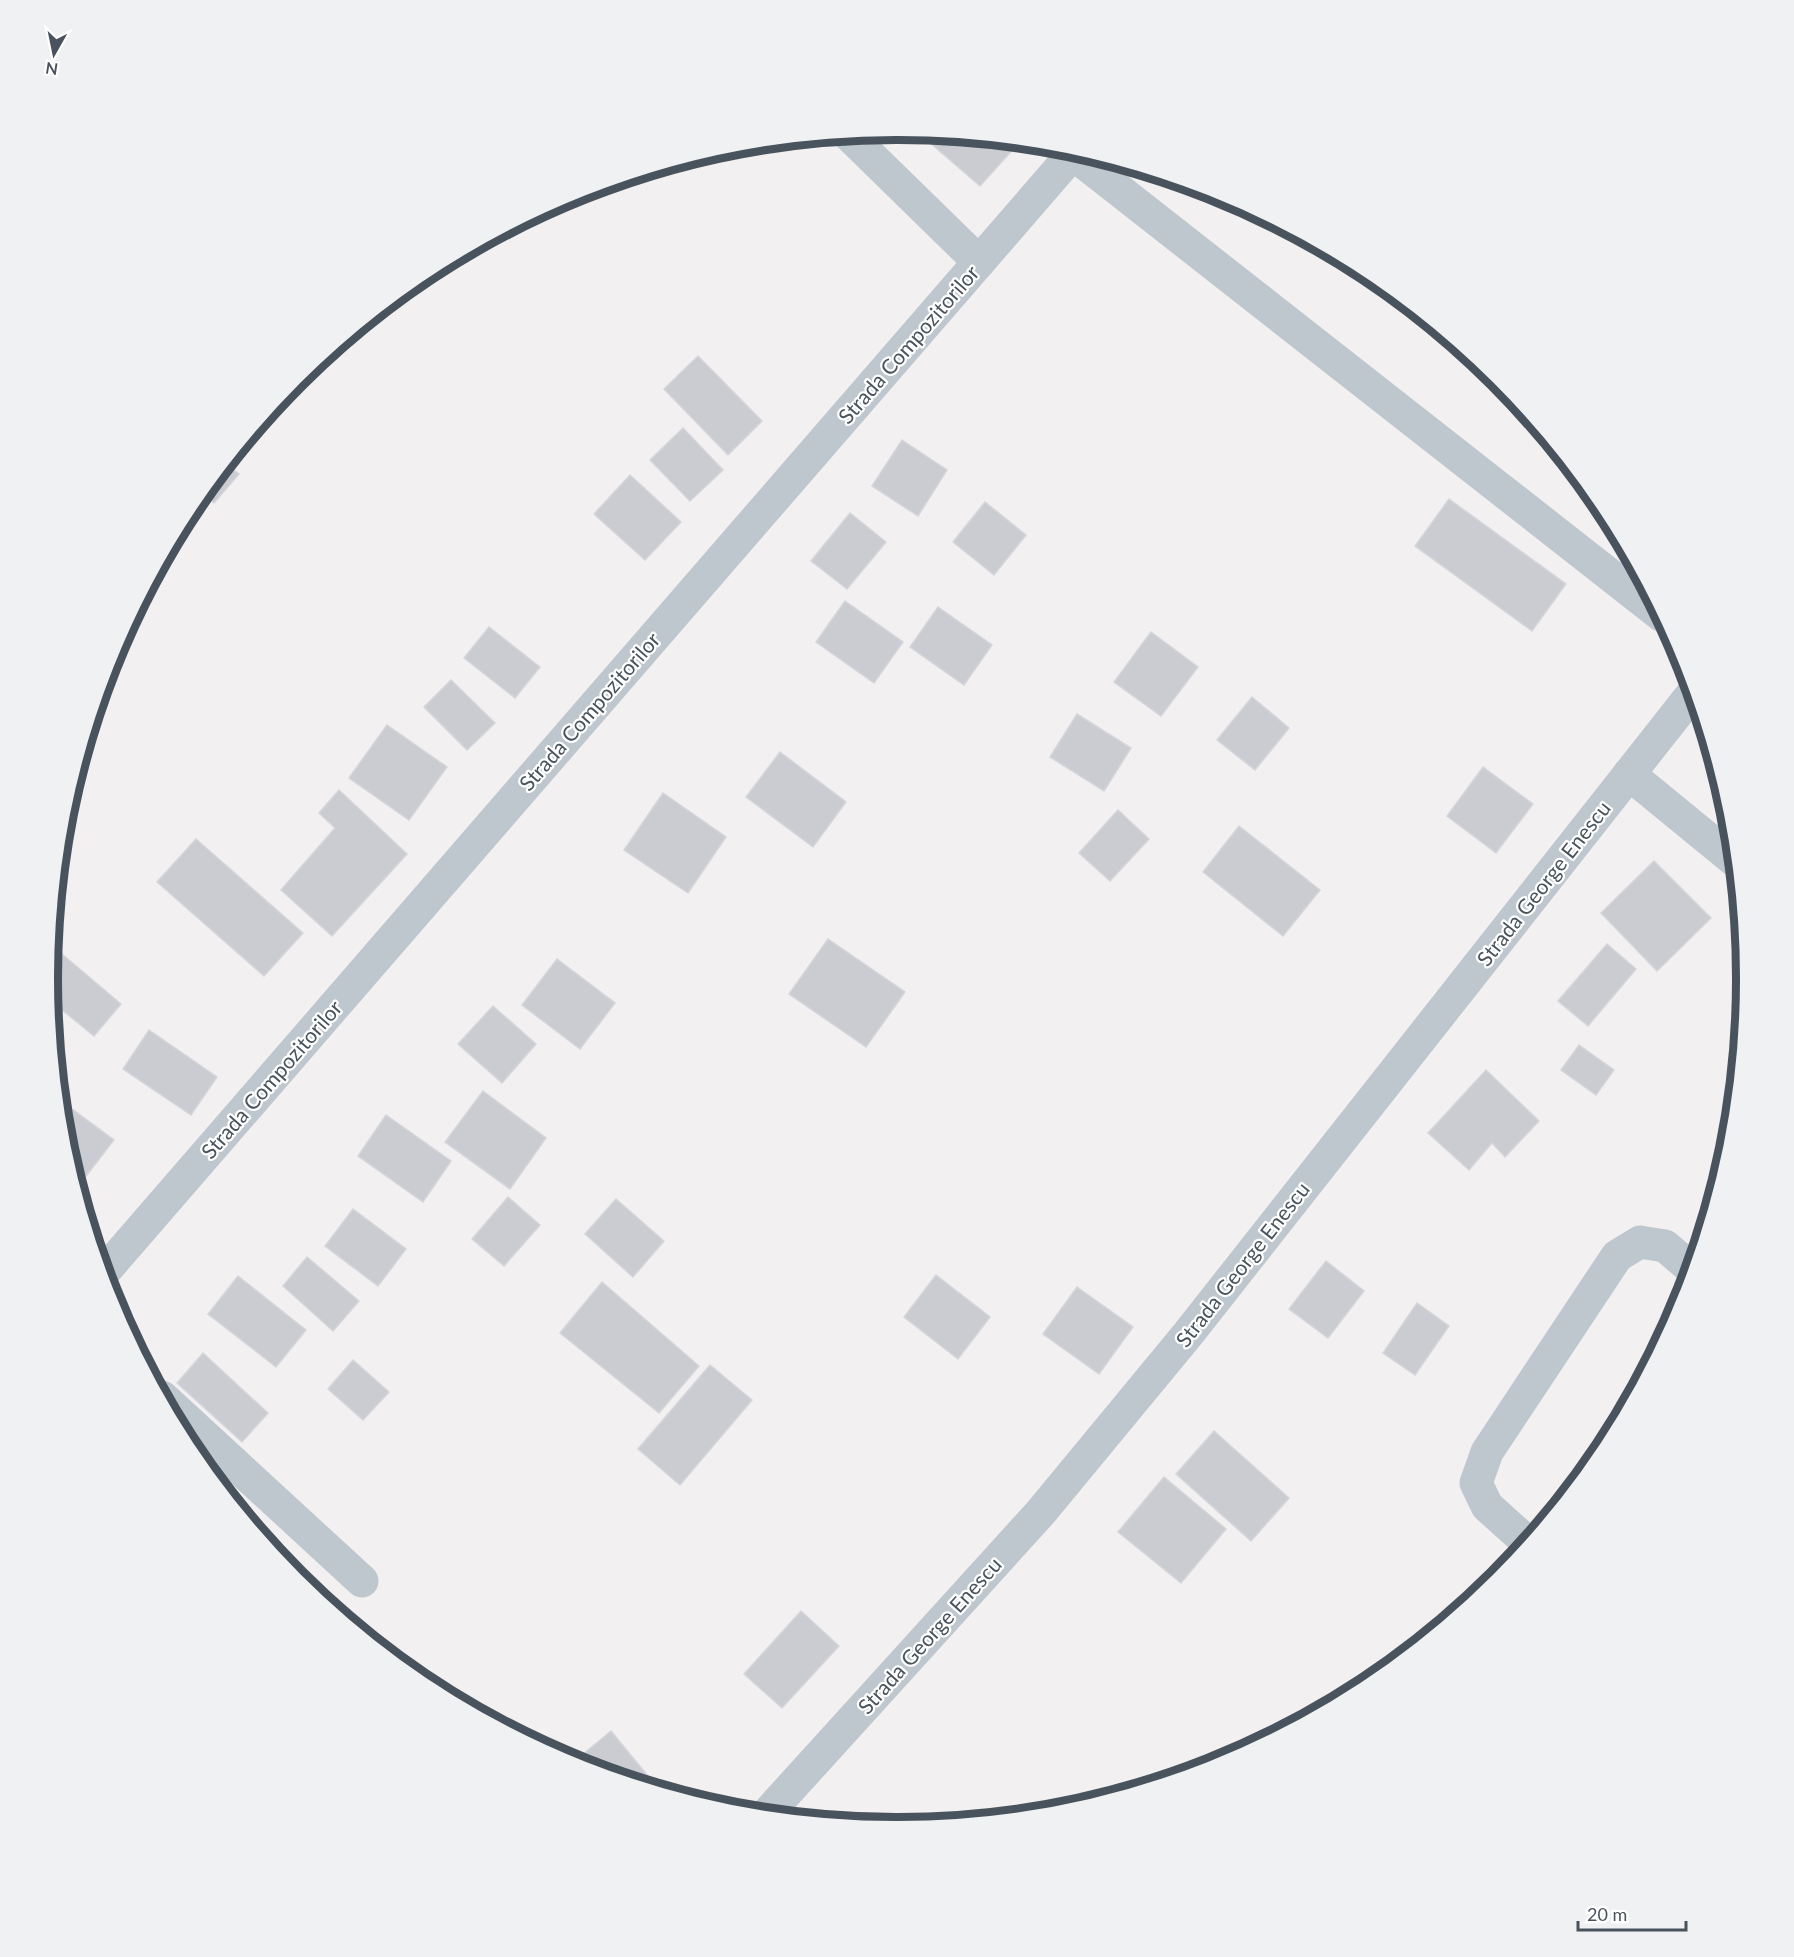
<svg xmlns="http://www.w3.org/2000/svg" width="1794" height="1957" font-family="Lato,sans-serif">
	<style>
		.building { fill: #caccd2; stroke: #d4d6db; stroke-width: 1.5 }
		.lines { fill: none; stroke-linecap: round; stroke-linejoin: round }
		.minor { stroke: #bec7ce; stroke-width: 33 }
		.labels { text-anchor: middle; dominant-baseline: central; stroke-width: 4.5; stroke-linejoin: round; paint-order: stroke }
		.street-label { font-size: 21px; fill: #48535d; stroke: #fff }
		.rim { fill: none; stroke: #48535d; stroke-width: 8 }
	</style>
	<rect width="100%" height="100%" fill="#f2f0f0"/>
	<!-- building -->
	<g class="building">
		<polygon points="936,133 1009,141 1016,146 980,186 929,142"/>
		<polygon points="698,356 762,421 728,455 664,389"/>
		<polygon points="683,428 723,470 690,501 650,460"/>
		<polygon points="902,440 947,470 918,516 872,486"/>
		<polygon points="226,464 239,474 214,503 202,493"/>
		<polygon points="630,475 681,522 645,560 594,514"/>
		<polygon points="1449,499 1566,584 1532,631 1415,546"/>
		<polygon points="196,501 205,508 187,530 181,526"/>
		<polygon points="985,502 1026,535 994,575 953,542"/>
		<polygon points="850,513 886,542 847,589 811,561"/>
		<polygon points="845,601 903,642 874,683 816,642"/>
		<polygon points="938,607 992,645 964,685 910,647"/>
		<polygon points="489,627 540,667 515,698 464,658"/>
		<polygon points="1151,632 1198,667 1161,716 1114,682"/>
		<polygon points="451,680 495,723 467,750 424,707"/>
		<polygon points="1252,697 1289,728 1255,770 1217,740"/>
		<polygon points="1077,714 1131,748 1104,791 1050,757"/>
		<polygon points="387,725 447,767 409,820 349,778"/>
		<polygon points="780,752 846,802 813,847 746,797"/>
		<polygon points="1483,767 1533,804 1496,853 1447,816"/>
		<polygon points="339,790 407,854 332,936 281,890 335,828 319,813"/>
		<polygon points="663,793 726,837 688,893 624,850"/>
		<polygon points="1118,810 1149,839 1110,881 1079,853"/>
		<polygon points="1239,826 1320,890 1283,936 1203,872"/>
		<polygon points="196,839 303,933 264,976 157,882"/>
		<polygon points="1654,861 1711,918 1657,971 1601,913"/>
		<polygon points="828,939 905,992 866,1047 789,994"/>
		<polygon points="1607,944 1636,969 1588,1026 1558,1001"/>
		<polygon points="56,949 121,1004 94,1036 50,1000 48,979 50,956"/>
		<polygon points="557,959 615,1003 580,1049 522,1005"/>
		<polygon points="493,1006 536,1044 502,1083 458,1044"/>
		<polygon points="149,1030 217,1077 191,1115 123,1069"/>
		<polygon points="1579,1045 1614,1070 1596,1095 1561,1070"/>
		<polygon points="1486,1070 1539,1121 1505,1157 1492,1143 1469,1170 1428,1133"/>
		<polygon points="483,1091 546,1138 510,1189 445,1142"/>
		<polygon points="60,1100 114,1140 83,1180 73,1173 64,1144"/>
		<polygon points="386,1115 451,1161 423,1202 358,1156"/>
		<polygon points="508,1197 540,1225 504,1266 472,1239"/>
		<polygon points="616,1199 664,1241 633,1277 585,1234"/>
		<polygon points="353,1209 406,1249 378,1286 325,1246"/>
		<polygon points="307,1257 359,1301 333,1331 283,1286"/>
		<polygon points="1326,1261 1364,1291 1328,1338 1289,1309"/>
		<polygon points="936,1275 990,1317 958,1359 904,1317"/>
		<polygon points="238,1276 306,1330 276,1367 208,1314"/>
		<polygon points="602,1282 699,1366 659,1413 560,1333"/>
		<polygon points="1077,1287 1133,1327 1099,1374 1043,1334"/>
		<polygon points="1417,1303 1449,1326 1415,1375 1383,1353"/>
		<polygon points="203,1353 268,1413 242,1442 177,1383"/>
		<polygon points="353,1360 389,1392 363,1420 328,1389"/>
		<polygon points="710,1365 752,1400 680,1485 638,1449"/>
		<polygon points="1214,1431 1289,1498 1251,1541 1176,1474"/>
		<polygon points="1164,1477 1226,1529 1181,1583 1118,1532"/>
		<polygon points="348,1608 395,1649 390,1655 341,1616"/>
		<polygon points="801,1611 839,1646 782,1708 744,1674"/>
		<polygon points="611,1731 652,1781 647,1786 591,1769 581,1756"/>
	</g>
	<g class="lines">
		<!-- minor -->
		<g class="minor">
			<polyline points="848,134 979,262"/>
			<polyline points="1073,154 1661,615"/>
			<polyline points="1629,774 1734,860"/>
			<polyline points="103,1273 1076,150"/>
			<polyline points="162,1397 362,1581"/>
			<polyline points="1527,1542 1487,1506 1476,1483 1487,1452 1617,1256 1640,1242 1665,1246 1692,1269"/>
			<polyline points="766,1815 1041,1512 1188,1334 1693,693"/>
		</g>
	</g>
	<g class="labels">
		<!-- street labels -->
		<g class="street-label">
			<text transform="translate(908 344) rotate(-49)">Strada Compozitorilor</text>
			<text transform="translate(589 711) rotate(-49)">Strada Compozitorilor</text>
			<text transform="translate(1543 883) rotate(-52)">Strada George Enescu</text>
			<text transform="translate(271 1079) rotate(-49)">Strada Compozitorilor</text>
			<text transform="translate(1242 1264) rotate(-52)">Strada George Enescu</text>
			<text transform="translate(929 1635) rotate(-48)">Strada George Enescu</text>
		</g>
	</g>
	<!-- crop -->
	<path d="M0 0H1794V1957H0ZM896 140H898A838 838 0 0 1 1736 978V979A838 838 0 0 1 898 1817H896A838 838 0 0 1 58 979V978A838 838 0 0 1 896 140Z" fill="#f0f1f2" fill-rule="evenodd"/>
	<path class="rim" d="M896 140H898A838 838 0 0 1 1736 978V979A838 838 0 0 1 898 1817H896A838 838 0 0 1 58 979V978A838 838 0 0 1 896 140Z"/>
	<!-- north arrow -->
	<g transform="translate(54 54) rotate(189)" stroke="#ffffff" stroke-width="4.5" paint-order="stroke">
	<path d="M0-4.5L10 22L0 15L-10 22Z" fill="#48535d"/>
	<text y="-9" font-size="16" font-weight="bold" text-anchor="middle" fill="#48535d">N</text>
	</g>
	<!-- scale -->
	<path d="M1578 1921v9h108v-9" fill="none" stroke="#48535d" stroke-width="3"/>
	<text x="1587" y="1921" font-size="18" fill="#48535d" stroke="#ffffff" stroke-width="4.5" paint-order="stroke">20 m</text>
</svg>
